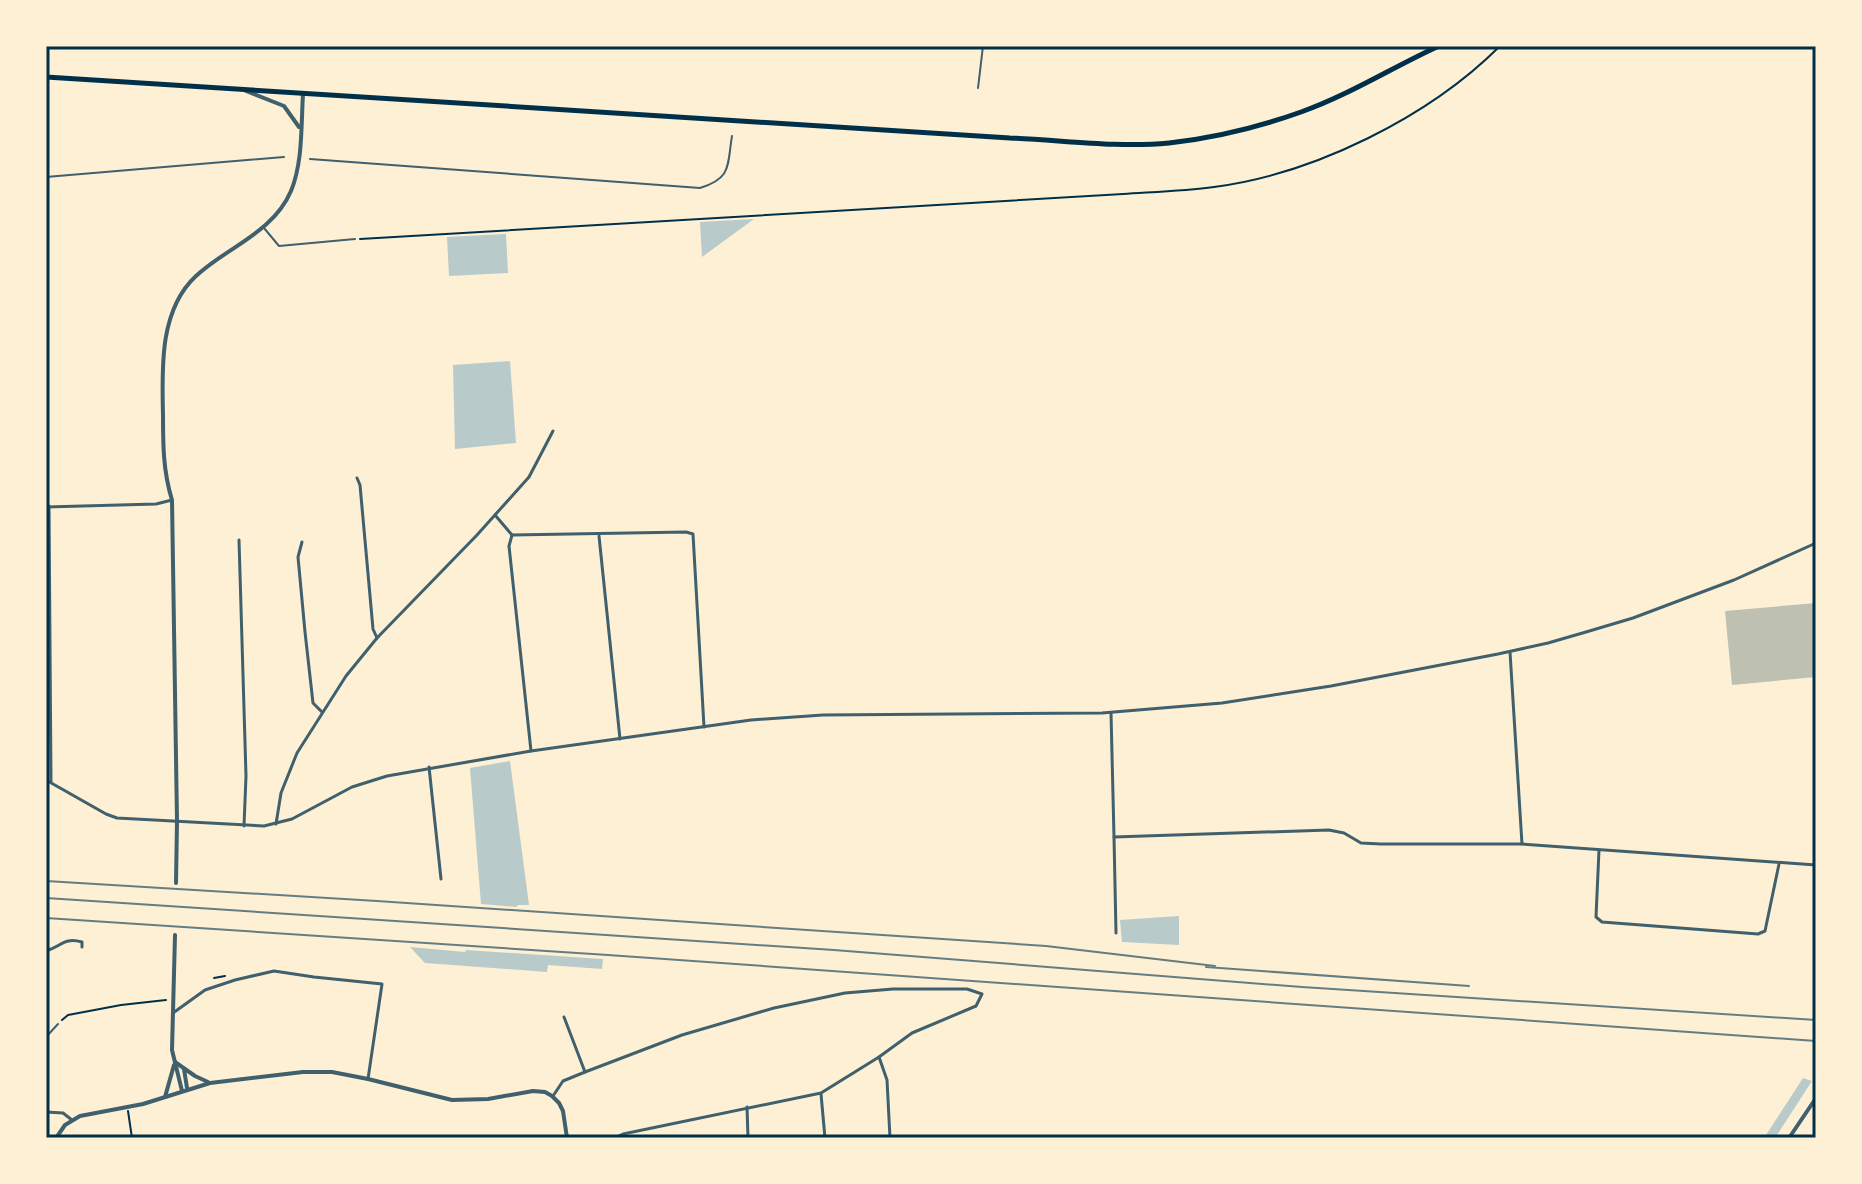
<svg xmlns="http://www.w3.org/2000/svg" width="1862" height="1184" font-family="'Source Sans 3',sans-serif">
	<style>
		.green { fill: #b9caca }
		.building { fill: #bec0b2 }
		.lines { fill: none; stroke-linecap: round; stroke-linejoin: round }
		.path { stroke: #003049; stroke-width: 2 }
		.service { stroke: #3f606c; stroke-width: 2 }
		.minor { stroke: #3f606c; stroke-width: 3 }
		.tertiary { stroke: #3f606c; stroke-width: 4 }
		.secondary { stroke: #003049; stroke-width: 5 }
		.rail { stroke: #657d81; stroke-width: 2 }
		.neatline { fill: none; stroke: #003049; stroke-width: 3 }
	</style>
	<rect width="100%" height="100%" fill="#fdf0d5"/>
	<!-- green -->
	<g class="green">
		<polygon points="754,219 702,257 700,222"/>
		<polygon points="506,234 508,273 449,276 447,237"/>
		<polygon points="510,361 516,443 455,449 453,365"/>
		<polygon points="510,761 529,905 518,905 516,907 481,904 470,768"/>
		<polygon points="1179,916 1179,945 1122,942 1120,920"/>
		<polygon points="410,947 465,952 466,950 603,959 602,969 548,965 547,972 425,963"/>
		<polygon points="1803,1078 1812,1081 1775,1138 1764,1138"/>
	</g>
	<!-- building -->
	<polygon class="building" points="1816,603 1816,677 1732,685 1725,611"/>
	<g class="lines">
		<!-- path -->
		<g class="path">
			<path d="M 360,239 L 1123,194 C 1153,192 1184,191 1214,187 C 1314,174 1429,117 1500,46"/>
			<polyline points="214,978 225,976"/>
			<polyline points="62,1020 68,1015 121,1005 166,1000"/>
			<polyline points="128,1111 132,1138"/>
		</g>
		<!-- service -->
		<g class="service">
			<polyline points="978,88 983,46"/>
			<path d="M 310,159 L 700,188 C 732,178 727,166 732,136"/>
			<polyline points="46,177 284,157"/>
			<polyline points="264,228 279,246 355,239"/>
			<polyline points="46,1037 58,1024"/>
		</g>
		<!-- minor -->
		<g class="minor">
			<polyline points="357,478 360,485 373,629 377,638"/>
			<polyline points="49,506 51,782"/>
			<polyline points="46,507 156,504 172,500"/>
			<polyline points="495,515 512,535 509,546 531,751"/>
			<polyline points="512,535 686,532 693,534 704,727"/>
			<polyline points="599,536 620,739"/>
			<polyline points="239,540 246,776 244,826"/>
			<polyline points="302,542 298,557 305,632 313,703 322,712"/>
			<polyline points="1111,713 1114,837 1329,830 1344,833 1361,843 1381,844 1522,844 1510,652"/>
			<polyline points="429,767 441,879"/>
			<polyline points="46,780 106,814 117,818 264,826 292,819 352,787 387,776 531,751 751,720 823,715 1102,713 1222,703 1331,686 1498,654 1548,643 1586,632 1633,618 1734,580 1816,543"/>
			<polyline points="276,824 281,793 297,753 346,676 377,638 477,535 529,477 553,431"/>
			<polyline points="1114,837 1116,933"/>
			<polyline points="1522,844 1816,865"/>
			<polyline points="1599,850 1596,917 1602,922 1758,934 1765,931 1779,864"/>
			<path d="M 46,951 C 62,946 64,937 82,942 L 82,947"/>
			<polyline points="173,1013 205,990 235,980 274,971 314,977 382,984 368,1079"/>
			<polyline points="564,1017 585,1072"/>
			<polyline points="879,1057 887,1080 890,1138"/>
			<polyline points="821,1094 825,1138"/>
			<polyline points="553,1096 563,1081 585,1072 682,1035 774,1008 845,993 893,989 967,989 982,994 976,1006 912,1033 879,1057 821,1093 623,1134 614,1138"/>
			<polyline points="747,1107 748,1138"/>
			<polyline points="46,1112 63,1113 72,1120"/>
		</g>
		<!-- tertiary -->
		<g class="tertiary">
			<polyline points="246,91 284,106 299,127"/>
			<path d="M 176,883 L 177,821 L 172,500 C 163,471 163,444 163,415 C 162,369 159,310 196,276 C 227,247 273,233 291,191 C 303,162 301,125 303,94"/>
			<polyline points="175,935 172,1050 182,1091"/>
			<polyline points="175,1062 195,1076 208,1082"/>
			<polyline points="184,1069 187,1088"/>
			<polyline points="165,1097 174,1065"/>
			<polyline points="56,1138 65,1125 80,1116 143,1104 210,1083 303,1072 332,1072 368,1079 452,1100 488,1099 533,1091 545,1092 552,1096 559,1103 563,1111 567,1138"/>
			<polyline points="1789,1138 1816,1098"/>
		</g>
		<!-- secondary -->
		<path class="secondary" d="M 46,77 L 1010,138 C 1061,140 1118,148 1169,143 C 1214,138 1259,127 1301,112 C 1349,95 1393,67 1439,46"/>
		<!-- rail -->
		<g class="rail">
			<polyline points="46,881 377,901 1046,946 1215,966"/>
			<polyline points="46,898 834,950 1302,987 1816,1020"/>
			<polyline points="46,918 608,955 1816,1041"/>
			<polyline points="1206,967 1469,986"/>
		</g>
	</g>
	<!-- border -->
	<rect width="1862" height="1184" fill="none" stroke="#fdf0d5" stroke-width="96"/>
	<rect x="48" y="48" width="1766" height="1088" class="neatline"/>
</svg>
